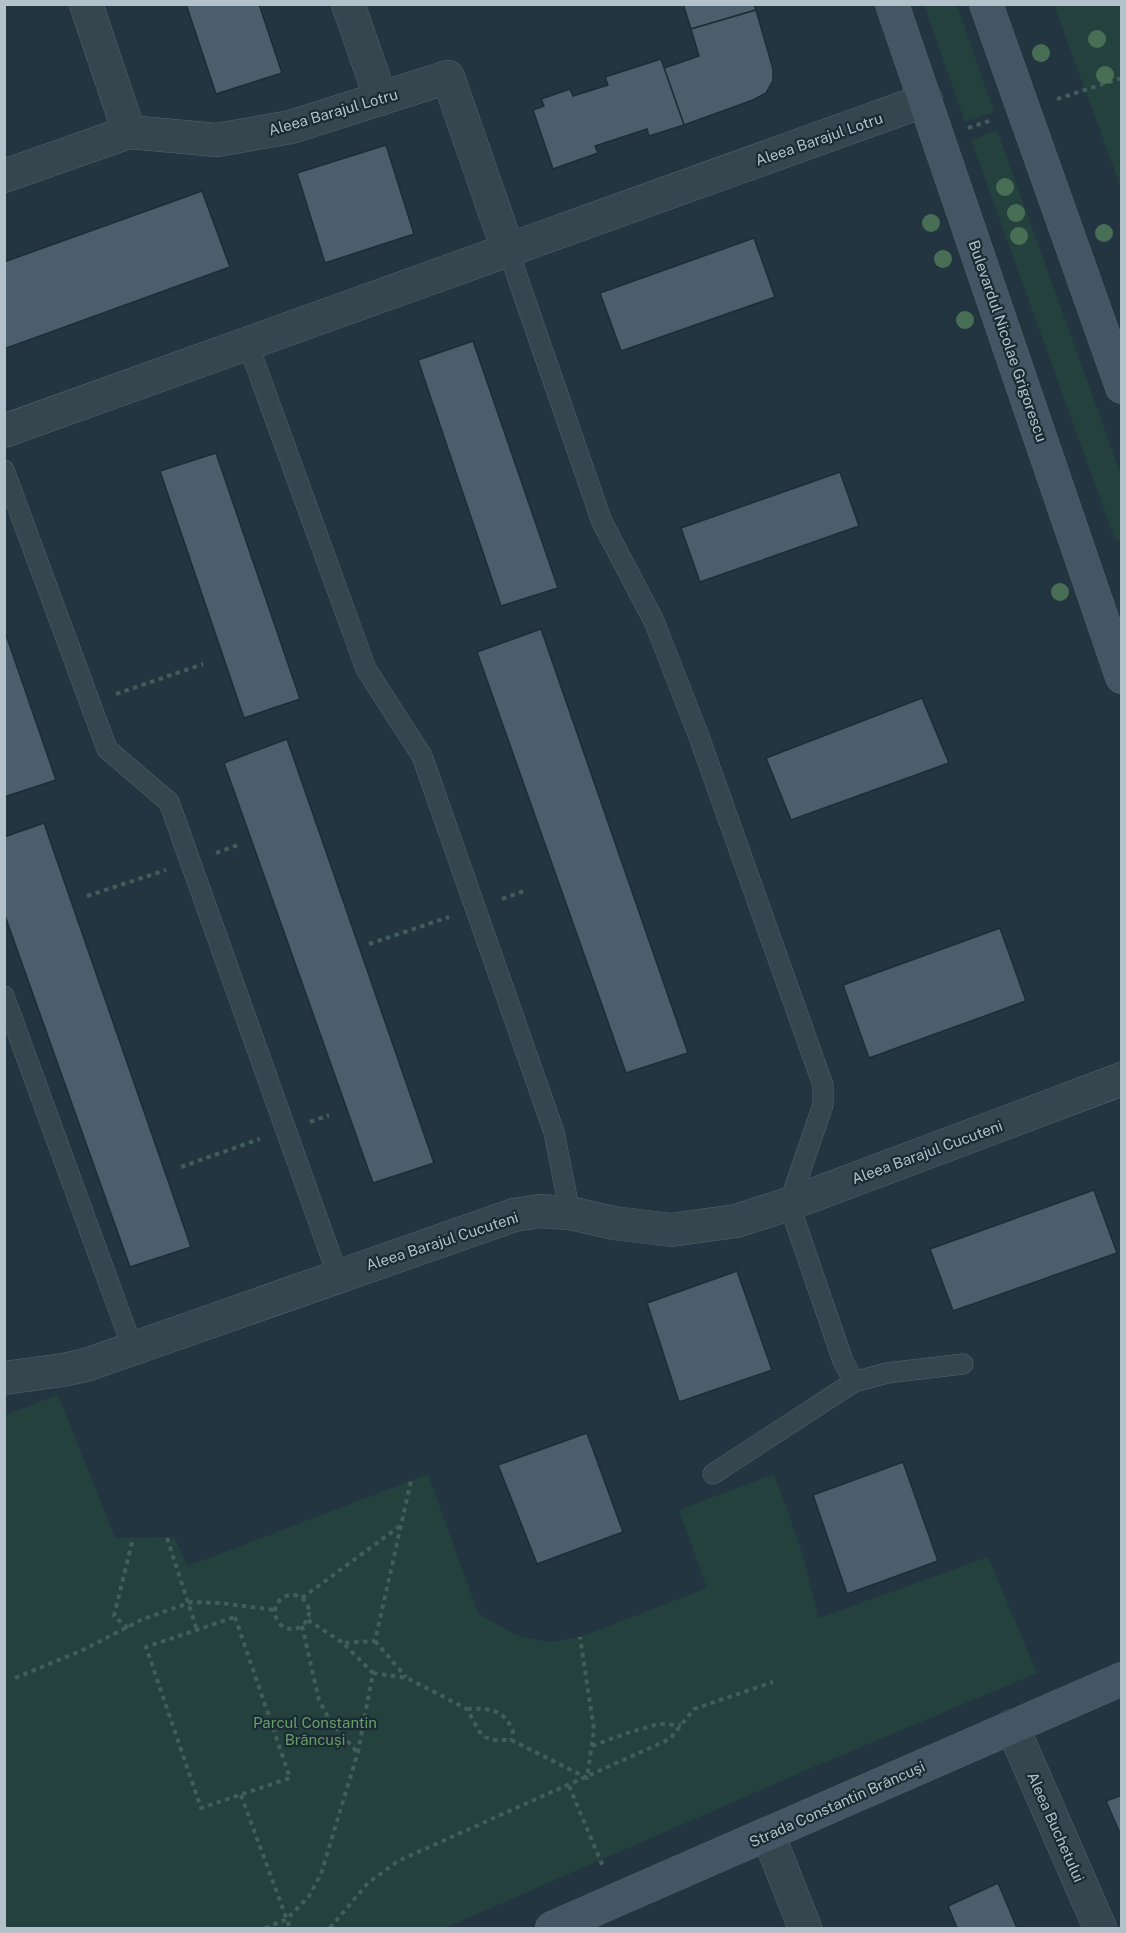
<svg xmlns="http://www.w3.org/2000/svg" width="1126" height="1933" font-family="'Public Sans',sans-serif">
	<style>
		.green { fill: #24413e }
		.building { fill: #4a5f6b; stroke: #1d2d36; stroke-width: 1.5 }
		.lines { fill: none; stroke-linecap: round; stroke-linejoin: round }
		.lane-casing { stroke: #54646d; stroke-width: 21 }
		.street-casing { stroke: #54646d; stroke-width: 34 }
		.secondary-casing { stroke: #54646d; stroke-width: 34 }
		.path { stroke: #425d5a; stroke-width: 4; stroke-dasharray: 4.5 4.5; stroke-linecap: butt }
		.lane { stroke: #36464f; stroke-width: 20 }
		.street { stroke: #36464f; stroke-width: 33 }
		.secondary { stroke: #445663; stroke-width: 33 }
		.tree { fill: #486f55 }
		.labels { text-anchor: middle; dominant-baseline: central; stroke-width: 4.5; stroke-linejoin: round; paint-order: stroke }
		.street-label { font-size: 15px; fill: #b2c1ca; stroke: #1b2b34 }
		.park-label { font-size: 15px; fill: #679e67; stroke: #1b2b34 }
	</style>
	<rect width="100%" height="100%" fill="#223540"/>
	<!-- green -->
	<g class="green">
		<polygon points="924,5 957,5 994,112 965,122"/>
		<polygon points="1054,5 1121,5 1121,190 1116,174"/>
		<polygon points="997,130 1121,475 1121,542 1114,537 971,140"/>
		<polygon points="58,1395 115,1538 174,1537 188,1566 428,1474 478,1613 515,1635 548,1642 580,1637 707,1588 679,1510 774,1474 800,1546 819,1618 988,1557 1037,1673 809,1769 445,1928 5,1928 5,1415"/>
	</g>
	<!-- building -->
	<g class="building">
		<polygon points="186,4 259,4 282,73 216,94"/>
		<polygon points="683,4 754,4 756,10 691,29"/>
		<polygon points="756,10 773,69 773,81 766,93 753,100 684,125 664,68 699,56 691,29"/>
		<polygon points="661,59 684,125 649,136 647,129 595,146 598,153 553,169 533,110 544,106 541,99 570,89 573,96 608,85 605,77"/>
		<polygon points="386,145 414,234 325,263 297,173"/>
		<polygon points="202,191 230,267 4,349 4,262"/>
		<polygon points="754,238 775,297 621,351 600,293"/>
		<polygon points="473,341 558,588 501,606 418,360"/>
		<polygon points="216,453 300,699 244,718 160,471"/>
		<polygon points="840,472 859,526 700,582 681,528"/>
		<polygon points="4,629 56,780 4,797"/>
		<polygon points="541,629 688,1053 626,1073 477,652"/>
		<polygon points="922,698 949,763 791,820 766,758"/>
		<polygon points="287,739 434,1163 373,1183 224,763"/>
		<polygon points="44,823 191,1247 130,1267 4,913 4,837"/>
		<polygon points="1000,928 1026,1001 869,1058 843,985"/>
		<polygon points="1094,1190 1117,1253 953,1311 930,1249"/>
		<polygon points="737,1271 772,1370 679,1402 647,1303"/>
		<polygon points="587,1433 623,1532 537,1564 498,1465"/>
		<polygon points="903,1462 938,1561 847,1594 813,1495"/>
		<polygon points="1122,1795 1122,1838 1106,1801"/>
		<polygon points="998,1883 1017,1928 957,1928 948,1906"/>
	</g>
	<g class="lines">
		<defs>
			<g id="lane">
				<polyline points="508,250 602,522 654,621 698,734 823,1085 823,1105 789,1204 843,1361 854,1382 713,1474"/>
				<polyline points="248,344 366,669 422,756 554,1132 570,1213"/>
				<polyline points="4,470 107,749 169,802 338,1276"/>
				<polyline points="4,996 133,1349"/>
				<polyline points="854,1382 887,1373 963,1364"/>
			</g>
			<g id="street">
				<polyline points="86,4 129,132"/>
				<polyline points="348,4 381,99"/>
				<polyline points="4,176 129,132 217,140 291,127 448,77 508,250"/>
				<polyline points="4,431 926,100"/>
				<polyline points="4,1378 63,1370 86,1365 514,1215 540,1211 570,1213 614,1223 671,1230 736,1221 789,1204 1122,1079"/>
				<polyline points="1012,1726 1100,1928"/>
				<polyline points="768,1834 805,1928"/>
			</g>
			<g id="secondary">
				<polyline points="892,4 1122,677"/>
				<polyline points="986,4 1122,387"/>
				<polyline points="552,1928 1122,1679"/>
			</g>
		</defs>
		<!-- lane casing -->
		<use href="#lane" class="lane-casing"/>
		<!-- street casing -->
		<use href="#street" class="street-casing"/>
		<!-- secondary casing -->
		<use href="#secondary" class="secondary-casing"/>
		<!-- path -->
		<g class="path">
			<polyline points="1057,99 1122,78"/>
			<polyline points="968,128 992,120"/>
			<polyline points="116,694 203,664"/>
			<polyline points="216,853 238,845"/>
			<polyline points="87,896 166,870"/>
			<polyline points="502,899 527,890"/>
			<polyline points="369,944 449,917"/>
			<polyline points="310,1122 329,1115"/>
			<polyline points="181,1167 260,1139"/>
			<polyline points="167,1538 197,1630"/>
			<circle cx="292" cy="1612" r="17"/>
			<polyline points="302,1598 400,1526"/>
			<polygon points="235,1617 290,1778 201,1808 146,1647"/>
			<polyline points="308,1620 343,1643"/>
			<polyline points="302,1626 319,1700 330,1721 357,1752"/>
			<polyline points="128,1628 114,1616 133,1538"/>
			<polyline points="375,1641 406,1677"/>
			<polyline points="373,1673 407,1678 467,1709 479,1731 485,1737 493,1740 511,1740 587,1778 594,1730 580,1637"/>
			<polyline points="15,1678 83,1650 143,1619 192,1602 220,1603 275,1610"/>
			<path d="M 467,1709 C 489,1708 504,1709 513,1731 L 511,1740"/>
			<polyline points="592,1746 627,1733 658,1724 681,1725"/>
			<polyline points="569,1786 604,1869"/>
			<polyline points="241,1795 290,1928"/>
			<polyline points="265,1928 287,1919 309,1896 321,1874 358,1752 373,1673 343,1643 375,1641 411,1481"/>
			<polyline points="330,1928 368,1883 398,1861 670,1739 694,1709 773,1682"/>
		</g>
		<!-- lane -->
		<use href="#lane" class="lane"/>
		<!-- street -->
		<use href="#street" class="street"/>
		<!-- secondary -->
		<use href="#secondary" class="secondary"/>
	</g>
	<!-- trees -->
	<g class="tree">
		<circle cx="1097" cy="39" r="9"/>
		<circle cx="1041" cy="53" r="9"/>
		<circle cx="1105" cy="75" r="9"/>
		<circle cx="1005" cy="187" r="9"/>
		<circle cx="1016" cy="213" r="9"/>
		<circle cx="931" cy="223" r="9"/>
		<circle cx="1104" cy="233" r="9"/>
		<circle cx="1019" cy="236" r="9"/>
		<circle cx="943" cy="259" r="9"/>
		<circle cx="965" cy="320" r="9"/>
		<circle cx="1060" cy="592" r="9"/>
	</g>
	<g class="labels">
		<!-- street labels -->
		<g class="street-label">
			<text transform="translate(333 112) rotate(-16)">Aleea Barajul Lotru</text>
			<text transform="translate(819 139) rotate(-19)">Aleea Barajul Lotru</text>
			<text transform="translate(1008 341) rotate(71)">Bulevardul Nicolae Grigorescu</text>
			<text transform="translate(927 1152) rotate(-20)">Aleea Barajul Cucuteni</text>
			<text transform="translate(442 1241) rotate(-18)">Aleea Barajul Cucuteni</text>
			<text transform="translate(837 1804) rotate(-24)">Strada Constantin Brâncuși</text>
			<text transform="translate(1056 1827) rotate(66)">Aleea Buchetului</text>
		</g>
		<!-- park labels -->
		<g class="park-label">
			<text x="315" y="1722">Parcul Constantin<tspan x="315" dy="17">Brâncuși</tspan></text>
		</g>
	</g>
	<!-- border -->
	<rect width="1126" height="1933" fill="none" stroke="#b2c1ca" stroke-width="12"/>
</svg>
